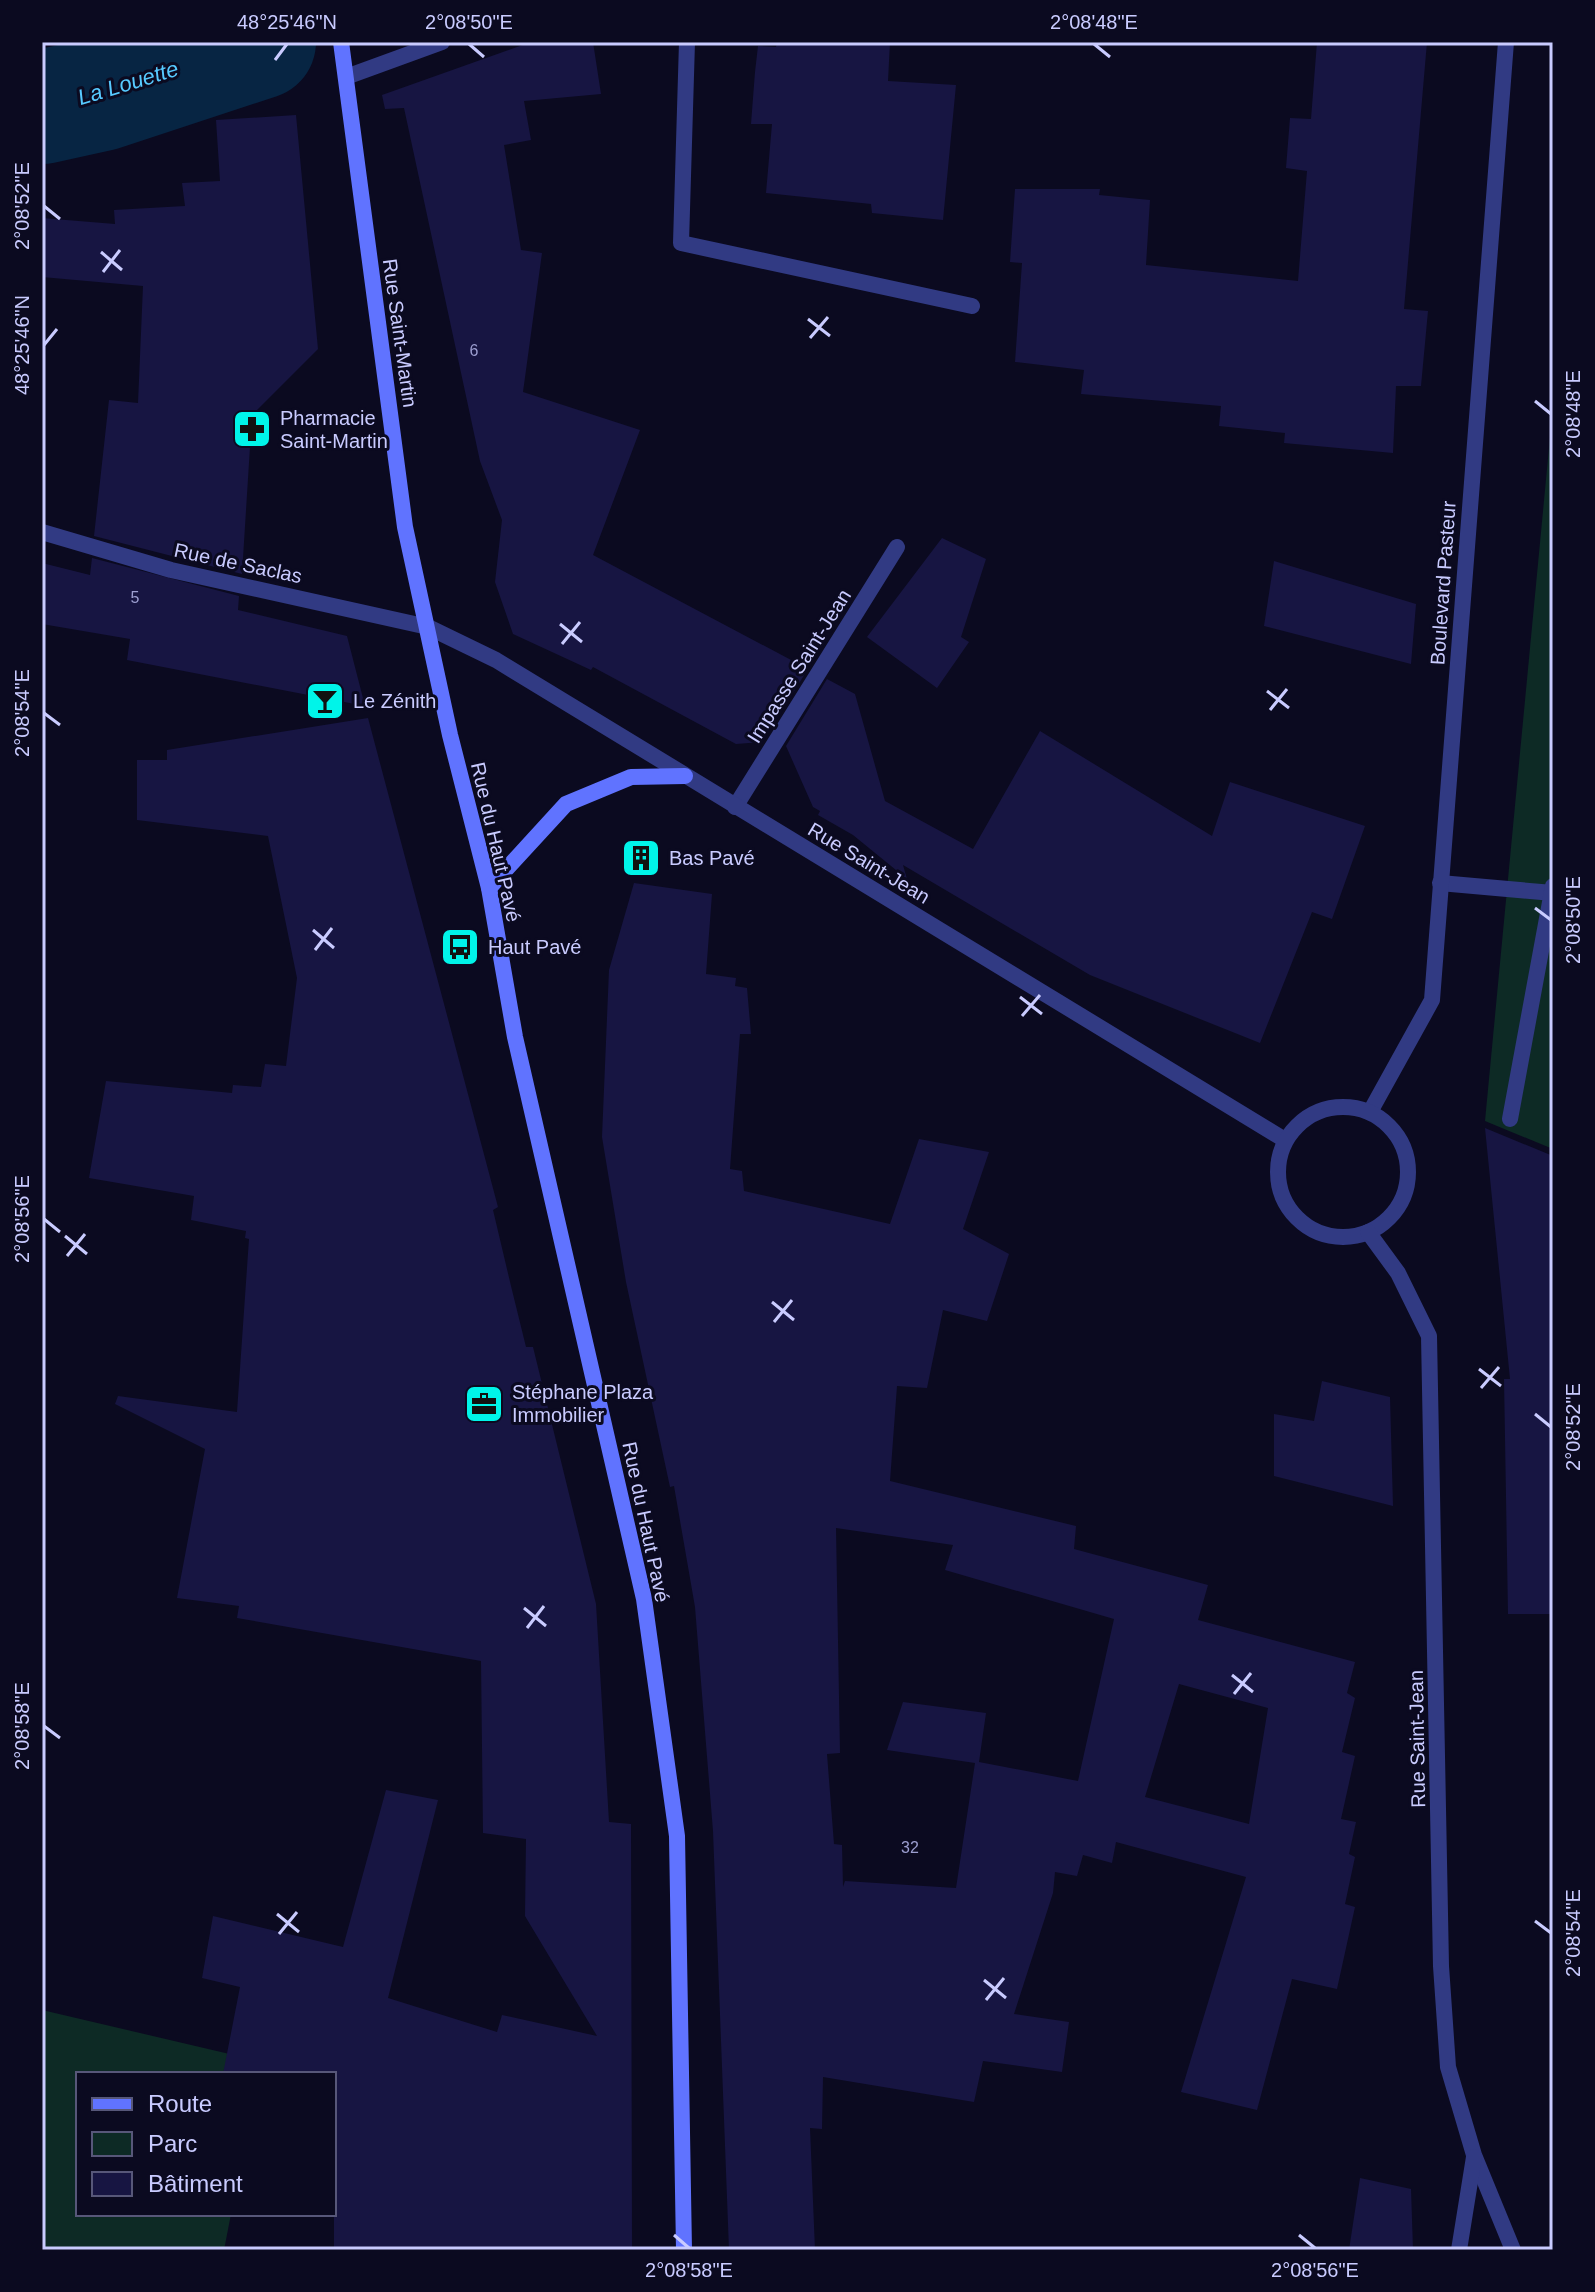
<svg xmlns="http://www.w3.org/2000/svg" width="1595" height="2292" font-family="Helvetica,sans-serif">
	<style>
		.green { fill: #0d2a25 }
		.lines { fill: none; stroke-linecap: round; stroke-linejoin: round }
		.river { stroke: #072543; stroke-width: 114 }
		.building { fill: #171542; fill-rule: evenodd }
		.service { stroke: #313a83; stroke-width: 16 }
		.minor { stroke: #313a83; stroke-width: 16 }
		.tertiary { stroke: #313a83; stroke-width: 16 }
		.secondary { stroke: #6073ff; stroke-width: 16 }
		.ticks { fill: none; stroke: #c9cbff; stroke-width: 3 }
		.labels { text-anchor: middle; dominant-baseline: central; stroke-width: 6; stroke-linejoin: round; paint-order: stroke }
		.number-label { font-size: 16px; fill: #9c9ed0 }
		.street-label { font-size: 20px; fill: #c9cbff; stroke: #0b0a20 }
		.poi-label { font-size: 20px; fill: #c9cbff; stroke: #0b0a20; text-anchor: start }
		.water-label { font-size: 22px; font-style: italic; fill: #57caff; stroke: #0b0a20 }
		.neatline { fill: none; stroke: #c9cbff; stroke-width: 3 }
		.ticks-label { font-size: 20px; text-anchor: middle; fill: #c9cbff }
	</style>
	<rect width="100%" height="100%" fill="#0b0a20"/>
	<!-- green -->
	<g class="green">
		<polygon points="1553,406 1553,1149 1485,1121"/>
		<polygon points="42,2010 238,2056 240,2074 78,2074 78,2214 231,2214 224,2250 42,2250"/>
	</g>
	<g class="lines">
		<!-- river -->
		<polyline class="river" points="42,107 101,94 259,42"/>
	</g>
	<!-- building -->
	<g class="building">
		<polygon points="531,42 593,42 601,94 524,101 531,140 504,145 521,250 542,253 523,392 640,430 593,555 808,669 762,742 736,744 593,667 591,670 513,634 495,582 502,520 480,461 404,108 385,109 382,95"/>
		<polygon points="777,42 890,42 888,81 956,85 943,220 872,213 871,204 766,193 772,124 751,124 755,72 758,46 776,47"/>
		<polygon points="1317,42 1427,42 1404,309 1428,311 1421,386 1396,386 1393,453 1284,443 1285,433 1219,426 1221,406 1081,394 1084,370 1015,362 1022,263 1010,262 1015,189 1100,189 1099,195 1150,200 1146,265 1298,281 1307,171 1286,168 1290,118 1311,119"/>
		<polygon points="296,115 318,349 252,415 242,574 94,536 109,400 138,403 143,286 42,277 42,218 115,224 114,210 185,206 182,183 220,181 216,120"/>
		<polygon points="942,538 986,559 961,637 969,642 937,688 867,637"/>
		<polygon points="92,558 239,596 238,610 347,636 365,706 127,660 130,639 42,624 42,563 90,575"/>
		<polygon points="1274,561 1416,604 1411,664 1264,626"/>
		<polygon points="827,679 855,694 885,801 973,849 1040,731 1212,836 1230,782 1365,826 1332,919 1312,912 1260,1043 1090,975 903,865 907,879 853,835 818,815 820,811 813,807 786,746"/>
		<polygon points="368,718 498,1207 493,1210 511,1286 526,1347 533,1347 596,1604 609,1822 631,1824 632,2250 334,2250 334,2074 223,2074 240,1987 202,1978 213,1916 343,1947 386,1790 438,1800 388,1998 497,2032 502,2015 597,2036 525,1916 526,1839 483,1833 481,1661 237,1618 239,1606 177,1598 205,1449 115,1404 118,1396 237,1412 249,1239 245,1238 246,1231 191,1220 194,1196 89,1178 106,1081 232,1093 233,1085 261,1087 265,1064 286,1066 297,978 268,836 137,820 137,760 167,760 167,750"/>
		<path d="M 634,883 L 712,894 L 706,974 L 736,978 L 735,986 L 747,988 L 751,1034 L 740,1034 L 730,1169 L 742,1171 L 744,1191 L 890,1224 L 919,1139 L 989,1152 L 963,1229 L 1009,1254 L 987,1321 L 943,1310 L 927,1388 L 897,1386 L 890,1481 L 1076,1526 L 1074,1549 L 1208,1585 L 1198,1620 L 1355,1662 L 1347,1693 L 1355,1698 L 1342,1752 L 1355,1756 L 1341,1819 L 1356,1822 L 1349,1854 L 1355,1857 L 1345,1904 L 1355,1907 L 1337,1989 L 1292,1979 L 1257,2110 L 1181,2092 L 1246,1877 L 1116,1842 L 1112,1863 L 1083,1855 L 1077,1876 L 1055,1872 L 1053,1893 L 1014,2014 L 1069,2022 L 1062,2072 L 983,2061 L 974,2102 L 823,2077 L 822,2129 L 810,2128 L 815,2250 L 729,2250 L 713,1831 L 695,1607 L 674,1486 L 670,1487 L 626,1282 L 602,1137 L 609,970 ZM 836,1528 L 953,1545 L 945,1570 L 1114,1619 L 1078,1781 L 979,1762 L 986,1713 L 903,1702 L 887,1750 L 975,1763 L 956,1888 L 845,1881 L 843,1887 L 842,1845 L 834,1844 L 827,1754 L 840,1753 ZM 1179,1684 L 1268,1708 L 1249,1824 L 1145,1797 Z"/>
		<polygon points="1485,1128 1553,1156 1553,1614 1508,1614 1504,1379 1510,1379"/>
		<polygon points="1322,1381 1390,1397 1393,1506 1274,1476 1274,1414 1314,1421"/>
		<polygon points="1360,2178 1411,2189 1413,2250 1349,2250"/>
	</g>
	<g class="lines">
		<!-- service -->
		<g class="service">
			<polyline points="687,42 681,243 972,306"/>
			<polyline points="1440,883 1553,893"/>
			<polyline points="1510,1119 1553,886"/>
		</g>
		<!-- minor -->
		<g class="minor">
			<polyline points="346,77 442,42"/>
			<polyline points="735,807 897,547"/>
			<polyline points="1370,1112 1432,1000 1506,42"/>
		</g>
		<!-- tertiary -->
		<g class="tertiary">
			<polyline points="42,532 171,570 428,627 496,660 1285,1140"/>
			<circle cx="1343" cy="1172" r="65"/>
			<polyline points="1368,1232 1398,1273 1429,1336 1441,1966 1448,2067 1474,2155 1513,2250"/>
			<polyline points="1459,2250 1474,2157"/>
		</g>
		<!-- secondary -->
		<g class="secondary">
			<polyline points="341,42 405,527 450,735 489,888 515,1037 644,1599 677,1836 684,2250"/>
			<polyline points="489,888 566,804 631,777 685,776"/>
		</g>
	</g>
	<!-- ticks -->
	<path class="ticks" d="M 469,44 L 484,57M 1094,44 L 1110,57M 275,60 L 287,44M 44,206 L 60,219M 101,252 L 122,270M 103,272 L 120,250M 808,319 L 830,336M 810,338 L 828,317M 44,345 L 57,329M 1535,401 L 1551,414M 560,624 L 582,642M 562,644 L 580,622M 1267,691 L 1289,708M 1270,710 L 1287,689M 44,713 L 60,725M 1535,908 L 1551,920M 313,930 L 334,948M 315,950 L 332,928M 1020,997 L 1042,1014M 1022,1016 L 1040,995M 44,1219 L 60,1232M 65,1236 L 87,1254M 67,1256 L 85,1234M 772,1302 L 794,1320M 774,1322 L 792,1300M 1479,1369 L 1501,1386M 1481,1388 L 1499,1367M 1535,1414 L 1551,1427M 524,1608 L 546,1626M 527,1628 L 544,1606M 1232,1675 L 1253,1692M 1234,1694 L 1251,1673M 44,1726 L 60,1738M 277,1914 L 299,1932M 1535,1921 L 1551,1933M 279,1934 L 297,1912M 984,1980 L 1006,1998M 986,2000 L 1004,1978M 674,2235 L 689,2248M 1299,2235 L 1315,2248"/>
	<!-- icons -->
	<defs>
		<symbol id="pharmacy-square" viewBox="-11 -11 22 22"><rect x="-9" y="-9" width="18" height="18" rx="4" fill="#00f4e9" stroke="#0b0a20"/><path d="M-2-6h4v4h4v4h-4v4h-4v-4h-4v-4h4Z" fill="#111"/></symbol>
		<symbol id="bar-square" viewBox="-11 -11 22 22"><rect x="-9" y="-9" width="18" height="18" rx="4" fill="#00f4e9" stroke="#0b0a20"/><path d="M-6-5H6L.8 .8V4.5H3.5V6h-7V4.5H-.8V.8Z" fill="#111"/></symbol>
		<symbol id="building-square" viewBox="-11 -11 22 22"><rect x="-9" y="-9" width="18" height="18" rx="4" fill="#00f4e9" stroke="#0b0a20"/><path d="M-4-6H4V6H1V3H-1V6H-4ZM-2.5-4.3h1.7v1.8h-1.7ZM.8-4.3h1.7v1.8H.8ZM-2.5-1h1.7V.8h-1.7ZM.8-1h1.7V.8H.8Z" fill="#111"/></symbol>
		<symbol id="bus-square" viewBox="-11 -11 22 22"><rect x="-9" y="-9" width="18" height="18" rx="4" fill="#00f4e9" stroke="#0b0a20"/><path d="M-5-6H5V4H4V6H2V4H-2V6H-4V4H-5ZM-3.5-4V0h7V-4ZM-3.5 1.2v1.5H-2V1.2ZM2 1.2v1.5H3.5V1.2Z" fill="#111"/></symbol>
		<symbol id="office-square" viewBox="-11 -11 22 22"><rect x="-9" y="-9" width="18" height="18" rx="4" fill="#00f4e9" stroke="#0b0a20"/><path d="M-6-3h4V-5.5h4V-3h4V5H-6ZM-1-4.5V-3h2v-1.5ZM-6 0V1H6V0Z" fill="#111"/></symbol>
	</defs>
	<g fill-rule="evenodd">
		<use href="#pharmacy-square" x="230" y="407" width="44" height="44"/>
		<use href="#bar-square" x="303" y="679" width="44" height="44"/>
		<use href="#building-square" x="619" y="836" width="44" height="44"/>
		<use href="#bus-square" x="438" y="925" width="44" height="44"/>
		<use href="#office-square" x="462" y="1382" width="44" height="44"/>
	</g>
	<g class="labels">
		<!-- number labels -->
		<g class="number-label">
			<text x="474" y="350">6</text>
			<text x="135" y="597">5</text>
			<text x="910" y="1847">32</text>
		</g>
		<!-- street labels -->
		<g class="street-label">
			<text transform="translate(400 333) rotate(82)">Rue Saint-Martin</text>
			<text transform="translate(238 563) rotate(12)">Rue de Saclas</text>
			<text transform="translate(1443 583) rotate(-86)">Boulevard Pasteur</text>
			<text transform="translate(799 666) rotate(-58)">Impasse Saint-Jean</text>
			<text transform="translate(496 842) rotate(77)">Rue du Haut Pavé</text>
			<text transform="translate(869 863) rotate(31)">Rue Saint-Jean</text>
			<text transform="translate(646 1522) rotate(78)">Rue du Haut Pavé</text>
			<text transform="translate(1417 1739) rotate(-91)">Rue Saint-Jean</text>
		</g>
		<!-- poi labels -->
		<g class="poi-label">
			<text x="280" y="418">Pharmacie<tspan x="280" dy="23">Saint-Martin</tspan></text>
			<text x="353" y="701">Le Zénith</text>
			<text x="669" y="858">Bas Pavé</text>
			<text x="488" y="947">Haut Pavé</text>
			<text x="512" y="1392">Stéphane Plaza<tspan x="512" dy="23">Immobilier</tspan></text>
		</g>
		<!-- water labels -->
		<g class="water-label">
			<text transform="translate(128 83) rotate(-17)">La Louette</text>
		</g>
	</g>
	<!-- border -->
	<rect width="1595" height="2292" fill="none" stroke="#0b0a20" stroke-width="88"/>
	<!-- legend -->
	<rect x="76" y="2072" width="260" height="144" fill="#0b0a20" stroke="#575779" stroke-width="2"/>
	<rect x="92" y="2098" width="40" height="12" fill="#6073ff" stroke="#575779" stroke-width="2"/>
	<text x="148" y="2112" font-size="24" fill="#c9cbff">Route</text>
	<rect x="92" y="2132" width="40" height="24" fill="#0d2a25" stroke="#575779" stroke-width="2"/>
	<text x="148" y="2152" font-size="24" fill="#c9cbff">Parc</text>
	<rect x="92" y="2172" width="40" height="24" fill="#171542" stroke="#575779" stroke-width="2"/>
	<text x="148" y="2192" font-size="24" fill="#c9cbff">Bâtiment</text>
	<rect x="44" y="44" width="1507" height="2204" class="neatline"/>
	<g class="ticks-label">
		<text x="287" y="29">48°25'46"N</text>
		<text x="469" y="29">2°08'50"E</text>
		<text x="1094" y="29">2°08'48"E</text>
		<text transform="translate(22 206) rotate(-90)" y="7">2°08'52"E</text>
		<text transform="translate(22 345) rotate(-90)" y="7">48°25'46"N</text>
		<text transform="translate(1573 414) rotate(-90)" y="7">2°08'48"E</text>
		<text transform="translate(22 713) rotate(-90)" y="7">2°08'54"E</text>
		<text transform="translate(1573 920) rotate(-90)" y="7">2°08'50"E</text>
		<text transform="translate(22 1219) rotate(-90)" y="7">2°08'56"E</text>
		<text transform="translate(1573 1427) rotate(-90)" y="7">2°08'52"E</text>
		<text transform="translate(22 1726) rotate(-90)" y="7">2°08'58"E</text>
		<text transform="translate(1573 1933) rotate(-90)" y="7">2°08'54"E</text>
		<text x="689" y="2277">2°08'58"E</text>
		<text x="1315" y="2277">2°08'56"E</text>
	</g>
</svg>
